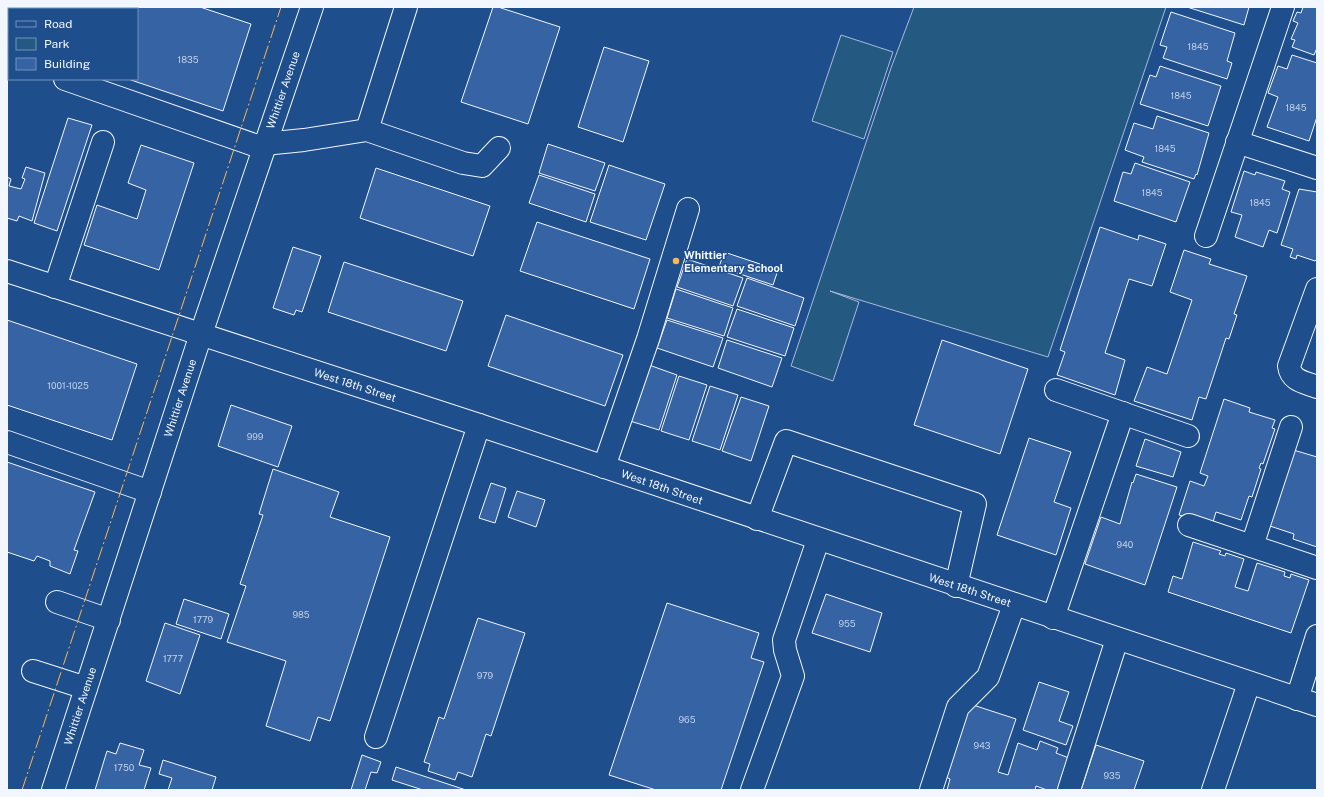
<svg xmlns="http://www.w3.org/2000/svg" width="1324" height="797" font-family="'Public Sans',sans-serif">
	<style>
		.green { fill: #245a82; stroke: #a8bbd7 }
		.building { fill: #3563a3; stroke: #f2f6ff }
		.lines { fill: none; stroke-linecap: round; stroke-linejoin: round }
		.minor-casing { stroke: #f2f6ff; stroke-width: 24 }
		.minor { stroke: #1f4e8c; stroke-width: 22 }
		.power { stroke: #ffb74d; stroke-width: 1; stroke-dasharray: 14 3 2 3; stroke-linecap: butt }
		.poi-dot { fill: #ffb74d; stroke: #1f4e8c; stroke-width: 1.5 }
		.labels { text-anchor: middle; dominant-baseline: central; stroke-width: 3; stroke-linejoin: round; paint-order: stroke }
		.number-label { font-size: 9px; fill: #c3d1e8 }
		.street-label { font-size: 11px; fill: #f2f6ff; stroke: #1f4e8c }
		.poi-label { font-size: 11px; font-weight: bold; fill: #f2f6ff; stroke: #1f4e8c; text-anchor: start }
	</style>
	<rect width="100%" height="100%" fill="#1f4e8c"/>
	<!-- green -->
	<g class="green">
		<polygon points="914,7 1166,7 1048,357 830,291 859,302 833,381 791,366 891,68"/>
		<polygon points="841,35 893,52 864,139 812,121"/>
	</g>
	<!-- building -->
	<g class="building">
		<polygon points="7,7 200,7 251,24 223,111 128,79 137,79 137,9 9,9 9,39 7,39"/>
		<polygon points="493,7 498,7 560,27 528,124 461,102"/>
		<polygon points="1187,7 1249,7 1244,25"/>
		<polygon points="1303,7 1317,7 1317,48 1314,55 1292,47 1295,40 1291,39 1298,23 1293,21 1297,12 1301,13"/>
		<polygon points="1171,12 1235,33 1227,61 1232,63 1227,79 1163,58 1167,47 1160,45"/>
		<polygon points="604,47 649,61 623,142 578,127"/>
		<polygon points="1292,55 1317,63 1317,117 1309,141 1267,127 1278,97 1268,93 1278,66 1287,69"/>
		<polygon points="1160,66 1221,86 1208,126 1140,104 1150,75 1156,77"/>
		<polygon points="1157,116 1209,133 1197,175 1196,174 1194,179 1142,162 1144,157 1125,150 1134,123 1153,129"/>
		<polygon points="68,118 92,125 57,231 34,223"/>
		<polygon points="548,144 605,163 595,191 539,173"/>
		<polygon points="141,145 194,163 159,270 84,245 97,205 137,219 146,190 128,183"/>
		<polygon points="1135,163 1190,182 1176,222 1114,201 1123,172 1131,174"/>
		<polygon points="609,165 665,184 646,240 590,222"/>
		<polygon points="26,167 45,173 32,221 19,216 17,221 7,218 7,177 11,179 9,186 21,189 25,179 22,178"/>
		<polygon points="376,168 490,206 473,256 360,218"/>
		<polygon points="1244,171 1255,175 1256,172 1285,181 1282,189 1290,192 1277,233 1269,230 1263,247 1235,237 1242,215 1231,212"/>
		<polygon points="539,175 595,194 586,222 529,203"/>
		<polygon points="1299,189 1317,192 1317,259 1315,261 1297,255 1296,259 1290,257 1293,249 1281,245"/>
		<polygon points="537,222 650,259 634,309 520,271"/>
		<polygon points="1100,227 1138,240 1139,235 1166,244 1152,286 1129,279 1105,353 1125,360 1115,395 1057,375 1065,352 1060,350"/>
		<polygon points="293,247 321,256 302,312 296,310 294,315 273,308"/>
		<polygon points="1184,250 1211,259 1209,264 1247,276 1234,314 1237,315 1229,339 1226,338 1206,399 1199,397 1192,420 1134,401 1147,367 1167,374 1192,300 1170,292"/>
		<polygon points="724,252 778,270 773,285 719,267"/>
		<polygon points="687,259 743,278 733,306 677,287"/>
		<polygon points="344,262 463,301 446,351 328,312"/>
		<polygon points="747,278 804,298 795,326 737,306"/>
		<polygon points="676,289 733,308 724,336 667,318"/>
		<polygon points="737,309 794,328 785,356 727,337"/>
		<polygon points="506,315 623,355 605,406 488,366"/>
		<polygon points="7,320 137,364 112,440 7,405"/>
		<polygon points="667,320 723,338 713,367 657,348"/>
		<polygon points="727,340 782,358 772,387 718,368"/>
		<polygon points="942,340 1028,369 1000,454 914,425"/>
		<polygon points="649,365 677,375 659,430 630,421"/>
		<polygon points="679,376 707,385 689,440 661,431"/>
		<polygon points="710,386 738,395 720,450 692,441"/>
		<polygon points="741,397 769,406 751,461 722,451"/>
		<polygon points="1224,399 1250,408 1249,412 1275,420 1272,428 1275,429 1263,464 1261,463 1259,468 1261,469 1252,497 1249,496 1241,520 1216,512 1212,525 1179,515 1190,481 1204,486 1208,476 1200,473"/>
		<polygon points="231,405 292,426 278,467 218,446"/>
		<polygon points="1029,438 1071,452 1054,502 1071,508 1056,555 997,535"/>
		<polygon points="1145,439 1181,452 1173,477 1136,466"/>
		<polygon points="1290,449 1317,457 1317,547 1293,539 1294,534 1270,526"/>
		<polygon points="7,462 95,492 74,550 78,551 70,574 50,566 50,561 37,556 34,561 7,552"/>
		<polygon points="273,469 339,492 330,517 390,537 330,721 318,717 310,741 266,726 286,661 227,642 246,586 240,584 263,515 259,514"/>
		<polygon points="1136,474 1177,487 1145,585 1085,564 1101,517 1120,524 1132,482 1133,483"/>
		<polygon points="491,483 506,488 495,523 479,518"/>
		<polygon points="517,491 545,500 536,527 508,517"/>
		<polygon points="1193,542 1221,551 1219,554 1225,556 1226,553 1244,559 1235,587 1248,591 1257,563 1285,572 1284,576 1290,578 1291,574 1309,580 1291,633 1168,592 1173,576 1182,579"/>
		<polygon points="826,594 882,613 870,652 812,633"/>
		<polygon points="184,599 229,614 221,639 176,624"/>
		<polygon points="667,603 759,633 751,658 764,662 721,790 656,790 609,775"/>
		<polygon points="478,618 525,633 491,736 486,734 472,777 458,772 455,780 428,771 430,764 424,762 439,717 444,719"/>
		<polygon points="165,623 200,635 180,694 146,681"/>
		<polygon points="1039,682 1069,692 1059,721 1073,726 1066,745 1023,730"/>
		<polygon points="970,704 1016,719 998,772 1008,775 1018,743 1037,750 1040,741 1058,748 1056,753 1069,758 1058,790 1047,790 1036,786 1035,790 947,790 950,779 946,777"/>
		<polygon points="120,743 144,750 139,765 151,768 144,790 95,790 107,751 116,754"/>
		<polygon points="1096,745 1144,761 1134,790 1081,790"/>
		<polygon points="362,755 381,762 377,773 371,772 365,790 351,790"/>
		<polygon points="163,760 216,777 212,790 168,790 172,778 159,774"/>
		<polygon points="396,767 466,790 423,790 392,780"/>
	</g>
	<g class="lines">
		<defs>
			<g id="minor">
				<polyline points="7,59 9,60"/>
				<polyline points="65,79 263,148"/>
				<polyline points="367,130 406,7"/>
				<polyline points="1237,142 1317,168"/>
				<polyline points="264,144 304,140 367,130 463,163 482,166 499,148"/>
				<polyline points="1206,236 1283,7"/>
				<polyline points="7,271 479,425 1317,705"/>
				<polyline points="55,287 103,142"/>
				<path d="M 1317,289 L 1289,366 C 1291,381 1304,382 1317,387"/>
				<polyline points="1056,390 1188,436"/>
				<polyline points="7,442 150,492"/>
				<polyline points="604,467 648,339 688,209"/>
				<polyline points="757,519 786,441 975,504 956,586"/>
				<polyline points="1189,525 1317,568"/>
				<polyline points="1252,546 1291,427"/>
				<polyline points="57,602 109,620"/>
				<polyline points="1053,618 1123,413"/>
				<polyline points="33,671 86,688"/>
				<polyline points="1297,699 1317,636"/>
				<polyline points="376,737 479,425"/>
				<polyline points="53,790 201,334 312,7"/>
				<polyline points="752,790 793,676 785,650 784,640 818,540"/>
				<polyline points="931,790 958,707 988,677 1014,605"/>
				<polyline points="1069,790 1117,639"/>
				<polyline points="1213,790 1249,683"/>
			</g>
		</defs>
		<!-- minor casing -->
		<use href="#minor" class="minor-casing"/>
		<!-- minor -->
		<use href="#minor" class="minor"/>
		<!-- power -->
		<polyline class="power" points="22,790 281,7"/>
	</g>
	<!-- markers -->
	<circle class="poi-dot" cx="676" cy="261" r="4"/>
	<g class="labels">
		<!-- number labels -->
		<g class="number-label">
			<text x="1198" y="46">1845</text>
			<text x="188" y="59">1835</text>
			<text x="1181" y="95">1845</text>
			<text x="1296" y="107">1845</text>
			<text x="1165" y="148">1845</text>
			<text x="1152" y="192">1845</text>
			<text x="1260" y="202">1845</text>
			<text x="68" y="385">1001-1025</text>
			<text x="255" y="436">999</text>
			<text x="1125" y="544">940</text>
			<text x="301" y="614">985</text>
			<text x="203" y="619">1779</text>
			<text x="847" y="623">955</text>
			<text x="173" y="658">1777</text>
			<text x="485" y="675">979</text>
			<text x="687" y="719">965</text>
			<text x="982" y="745">943</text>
			<text x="124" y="767">1750</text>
			<text x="1112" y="775">935</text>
		</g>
		<!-- street labels -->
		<g class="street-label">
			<text transform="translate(283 90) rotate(-71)">Whittier Avenue</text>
			<text transform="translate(355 385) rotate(18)">West 18th Street</text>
			<text transform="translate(180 398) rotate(-72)">Whittier Avenue</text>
			<text transform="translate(662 487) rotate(19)">West 18th Street</text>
			<text transform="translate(970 590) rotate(18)">West 18th Street</text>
			<text transform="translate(80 706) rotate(-72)">Whittier Avenue</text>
		</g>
		<!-- poi labels -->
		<g class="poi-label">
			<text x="684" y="255">Whittier<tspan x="684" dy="13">Elementary School</tspan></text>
		</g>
	</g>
	<!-- border -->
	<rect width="1324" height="797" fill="none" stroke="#f2f6ff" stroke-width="16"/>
	<!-- legend -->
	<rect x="8" y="8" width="130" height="72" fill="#1f4e8c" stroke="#7391ba"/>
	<rect x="16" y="21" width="20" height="6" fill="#1f4e8c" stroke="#7391ba"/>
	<text x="44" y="28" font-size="12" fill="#f2f6ff">Road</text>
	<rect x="16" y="38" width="20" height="12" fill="#245a82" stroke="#7391ba"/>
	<text x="44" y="48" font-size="12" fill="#f2f6ff">Park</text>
	<rect x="16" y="58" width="20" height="12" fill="#3563a3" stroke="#7391ba"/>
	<text x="44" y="68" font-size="12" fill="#f2f6ff">Building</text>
</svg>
